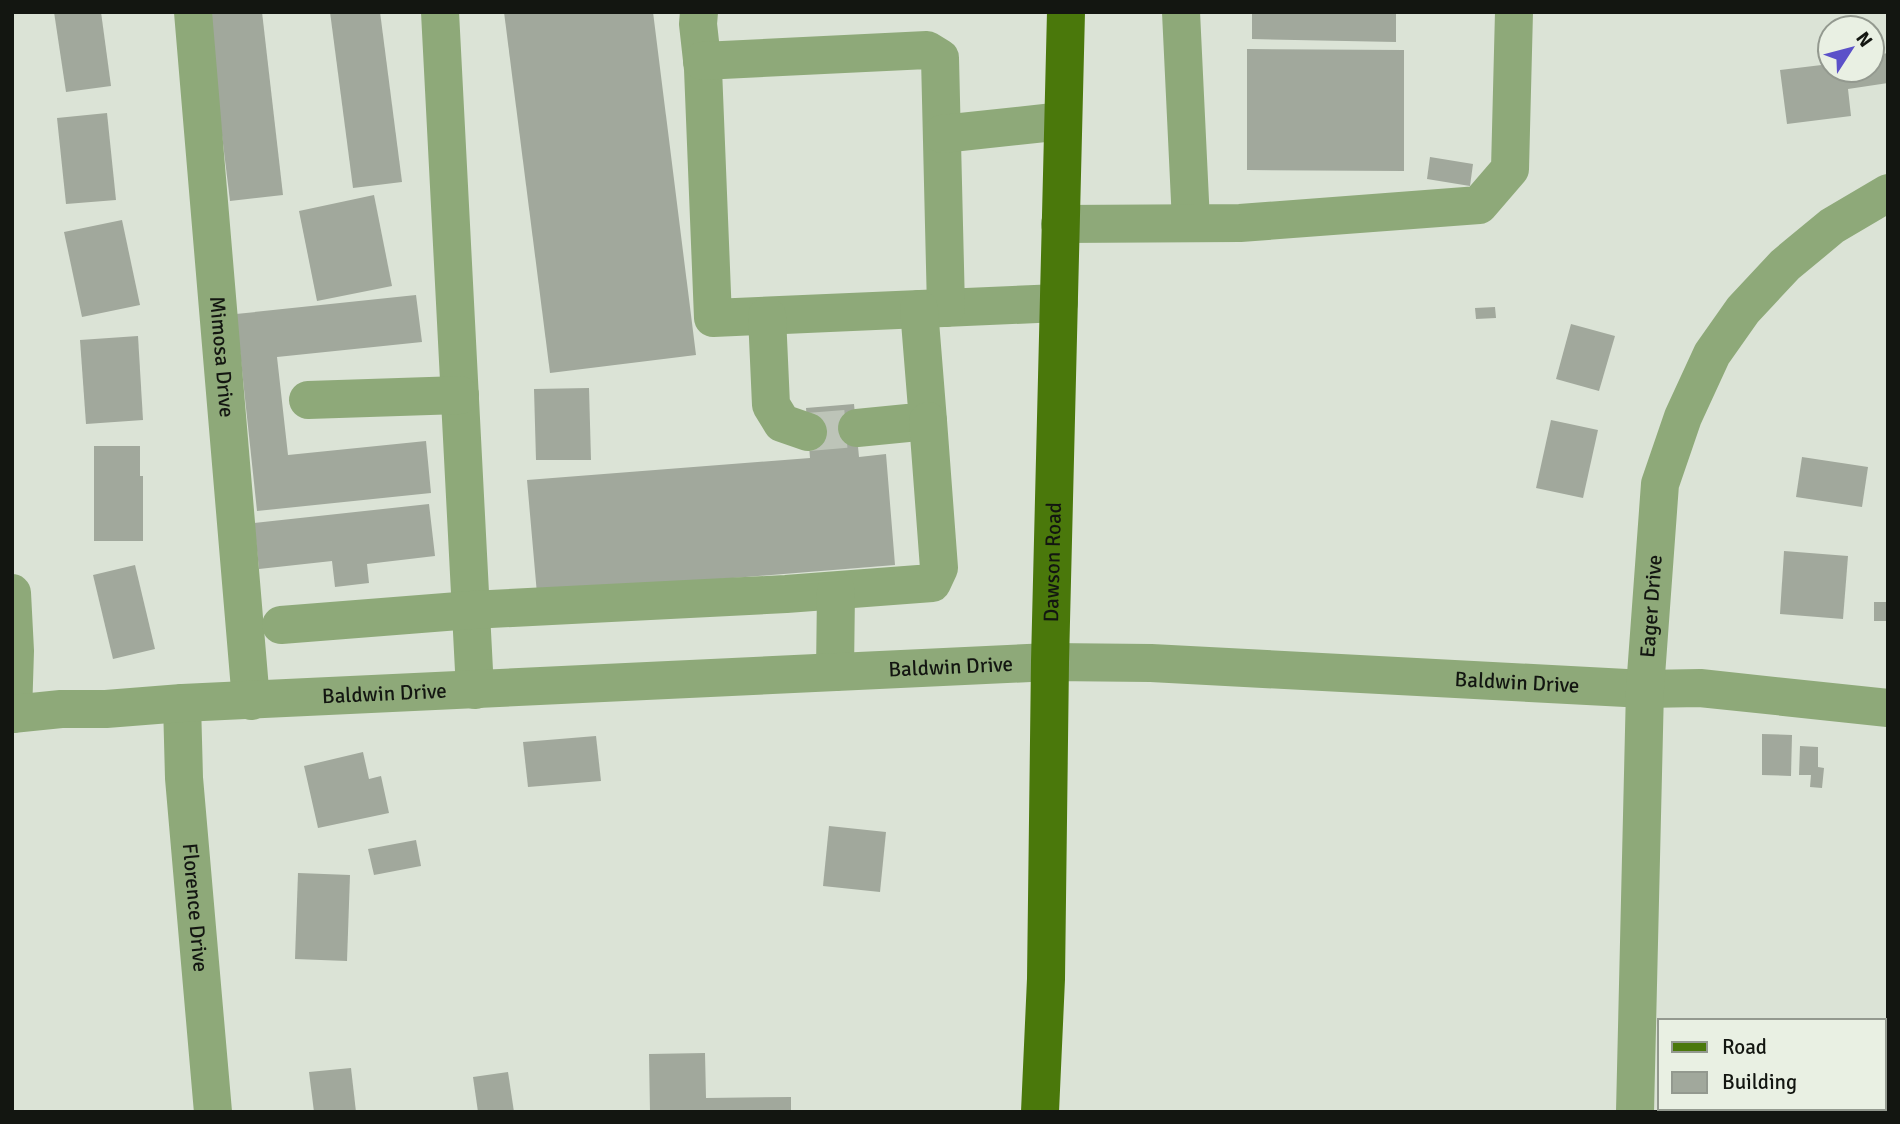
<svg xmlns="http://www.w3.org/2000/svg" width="1900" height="1124" font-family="Signika,sans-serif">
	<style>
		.building { fill: #a1a89c }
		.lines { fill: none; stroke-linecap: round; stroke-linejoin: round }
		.minor-tunnel { stroke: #bdc4b8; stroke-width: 38; stroke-dasharray: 38 19; stroke-linecap: butt }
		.minor { stroke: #8ea979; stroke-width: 38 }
		.major { stroke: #4a780b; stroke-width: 38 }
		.labels { text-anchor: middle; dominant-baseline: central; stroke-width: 5; stroke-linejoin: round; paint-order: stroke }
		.street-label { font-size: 21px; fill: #131611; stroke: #e9f0e3 }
	</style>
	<rect width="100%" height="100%" fill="#dbe3d6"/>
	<!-- building -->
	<g class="building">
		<polygon points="54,12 101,12 111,86 66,92"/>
		<polygon points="207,12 262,12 283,195 230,201"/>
		<polygon points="330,12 380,12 402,182 353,188"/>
		<polygon points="504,12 653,12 696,355 550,373"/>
		<polygon points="1252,12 1396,12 1396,42 1252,39"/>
		<polygon points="1247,49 1404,50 1404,171 1247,170"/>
		<polygon points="1888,53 1888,83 1848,89 1851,116 1787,124 1780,70 1830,64 1830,70 1872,70 1872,56"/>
		<polygon points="107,113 116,200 66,204 57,118"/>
		<polygon points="1430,157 1473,164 1470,186 1427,179"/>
		<polygon points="374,195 392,286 317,301 299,211"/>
		<polygon points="122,220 140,305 82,317 64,232"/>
		<polygon points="416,295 422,342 277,357 288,455 426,441 431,493 257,511 236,314"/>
		<polygon points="1495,307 1496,318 1476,319 1475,308"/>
		<polygon points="1571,324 1615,336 1599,391 1556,379"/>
		<polygon points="138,336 143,420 86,424 80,340"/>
		<polygon points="589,388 591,460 536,460 534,389"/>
		<polygon points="854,404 859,457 886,454 895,565 537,594 527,480 810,458 806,408"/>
		<polygon points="1551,420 1598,430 1583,498 1536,488"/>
		<polygon points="94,446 140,446 140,476 143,476 143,541 94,541"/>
		<polygon points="1802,457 1868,467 1862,507 1796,497"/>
		<polygon points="429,504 435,556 367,564 369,583 335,587 332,561 259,569 254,523"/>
		<polygon points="1784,551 1848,556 1843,619 1780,614"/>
		<polygon points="135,565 155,649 113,659 93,575"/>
		<rect x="1874" y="602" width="14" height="19"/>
		<polygon points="1762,734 1792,735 1791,776 1762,775"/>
		<polygon points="596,736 601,781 528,787 523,742"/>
		<polygon points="1800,746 1818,747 1818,767 1824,768 1822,788 1810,787 1811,775 1799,775"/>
		<polygon points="363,752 369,779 381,776 389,813 318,828 304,766"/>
		<polygon points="829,826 886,832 880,892 823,886"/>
		<polygon points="416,840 421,866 374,875 368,849"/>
		<polygon points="298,873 350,875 347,961 295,959"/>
		<polygon points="705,1053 706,1098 791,1097 791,1112 650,1112 649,1054"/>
		<polygon points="351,1068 356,1112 314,1112 309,1072"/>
		<polygon points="508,1072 514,1112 478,1112 473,1077"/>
	</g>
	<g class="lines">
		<!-- minor-tunnel -->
		<polyline class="minor-tunnel" points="808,432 857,428"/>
		<!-- minor -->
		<g class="minor">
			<path id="s1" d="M 193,12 L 251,701"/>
			<polyline points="440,12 475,690"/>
			<polyline points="699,12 698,24 703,69 713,318 1059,303"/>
			<polyline points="1181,12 1191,222"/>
			<polyline points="702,61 927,50 940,58 946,308"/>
			<polyline points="942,134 1063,121"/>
			<polyline points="1060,224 1240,223 1479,205 1510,169 1514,12"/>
			<polyline points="767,316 771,405 782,423 808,432"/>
			<polyline points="308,400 460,395"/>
			<polyline points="857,428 928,421 919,309"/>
			<polyline points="12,593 15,651 13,714"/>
			<polyline points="281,625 471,610 786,594 932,583 939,568 928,421"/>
			<polyline points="835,672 836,591"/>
			<path id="s2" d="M 182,703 L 184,778 L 213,1112"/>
			<path id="s3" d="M 12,714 L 61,709 L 106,709 L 182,703 L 1050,662 L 1151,663 L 1645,689 L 1700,688 L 1888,708"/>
			<path id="s4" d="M 1635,1112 L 1645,689 L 1660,484 L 1683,417 L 1712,354 L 1743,310 L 1785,265 L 1832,226 L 1888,193"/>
		</g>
		<!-- major -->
		<path class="major" id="s5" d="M 1040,1112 L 1046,979 L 1050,662 L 1066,12"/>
	</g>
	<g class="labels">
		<!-- street labels -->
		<g class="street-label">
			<text stroke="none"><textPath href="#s1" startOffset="346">Mimosa Drive</textPath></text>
			<text stroke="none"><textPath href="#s5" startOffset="550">Dawson Road</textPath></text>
			<text stroke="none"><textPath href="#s4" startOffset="506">Eager Drive</textPath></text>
			<text stroke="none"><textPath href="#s3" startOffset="940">Baldwin Drive</textPath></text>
			<text stroke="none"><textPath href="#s3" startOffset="1507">Baldwin Drive</textPath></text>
			<text stroke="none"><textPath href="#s3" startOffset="373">Baldwin Drive</textPath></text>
			<text stroke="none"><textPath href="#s2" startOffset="205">Florence Drive</textPath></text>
		</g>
	</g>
	<!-- border -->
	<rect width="1900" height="1124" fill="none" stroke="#131611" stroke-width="28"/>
	<!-- legend -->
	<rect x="1658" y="1019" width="228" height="91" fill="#e9f0e3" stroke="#93998f" stroke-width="2"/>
	<rect x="1672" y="1042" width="35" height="10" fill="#4a780b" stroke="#93998f" stroke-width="2"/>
	<text x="1722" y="1054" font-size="21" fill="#131611">Road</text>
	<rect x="1672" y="1072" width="35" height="21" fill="#a1a89c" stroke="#93998f" stroke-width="2"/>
	<text x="1722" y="1089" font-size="21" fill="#131611">Building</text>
	<!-- north arrow -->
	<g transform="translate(1851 49) rotate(54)"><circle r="33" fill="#e9f0e3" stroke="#93998f" stroke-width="2"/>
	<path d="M0-5L12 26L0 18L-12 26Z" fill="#5b51c9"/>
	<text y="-10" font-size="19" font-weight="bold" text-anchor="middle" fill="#131611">N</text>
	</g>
</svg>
